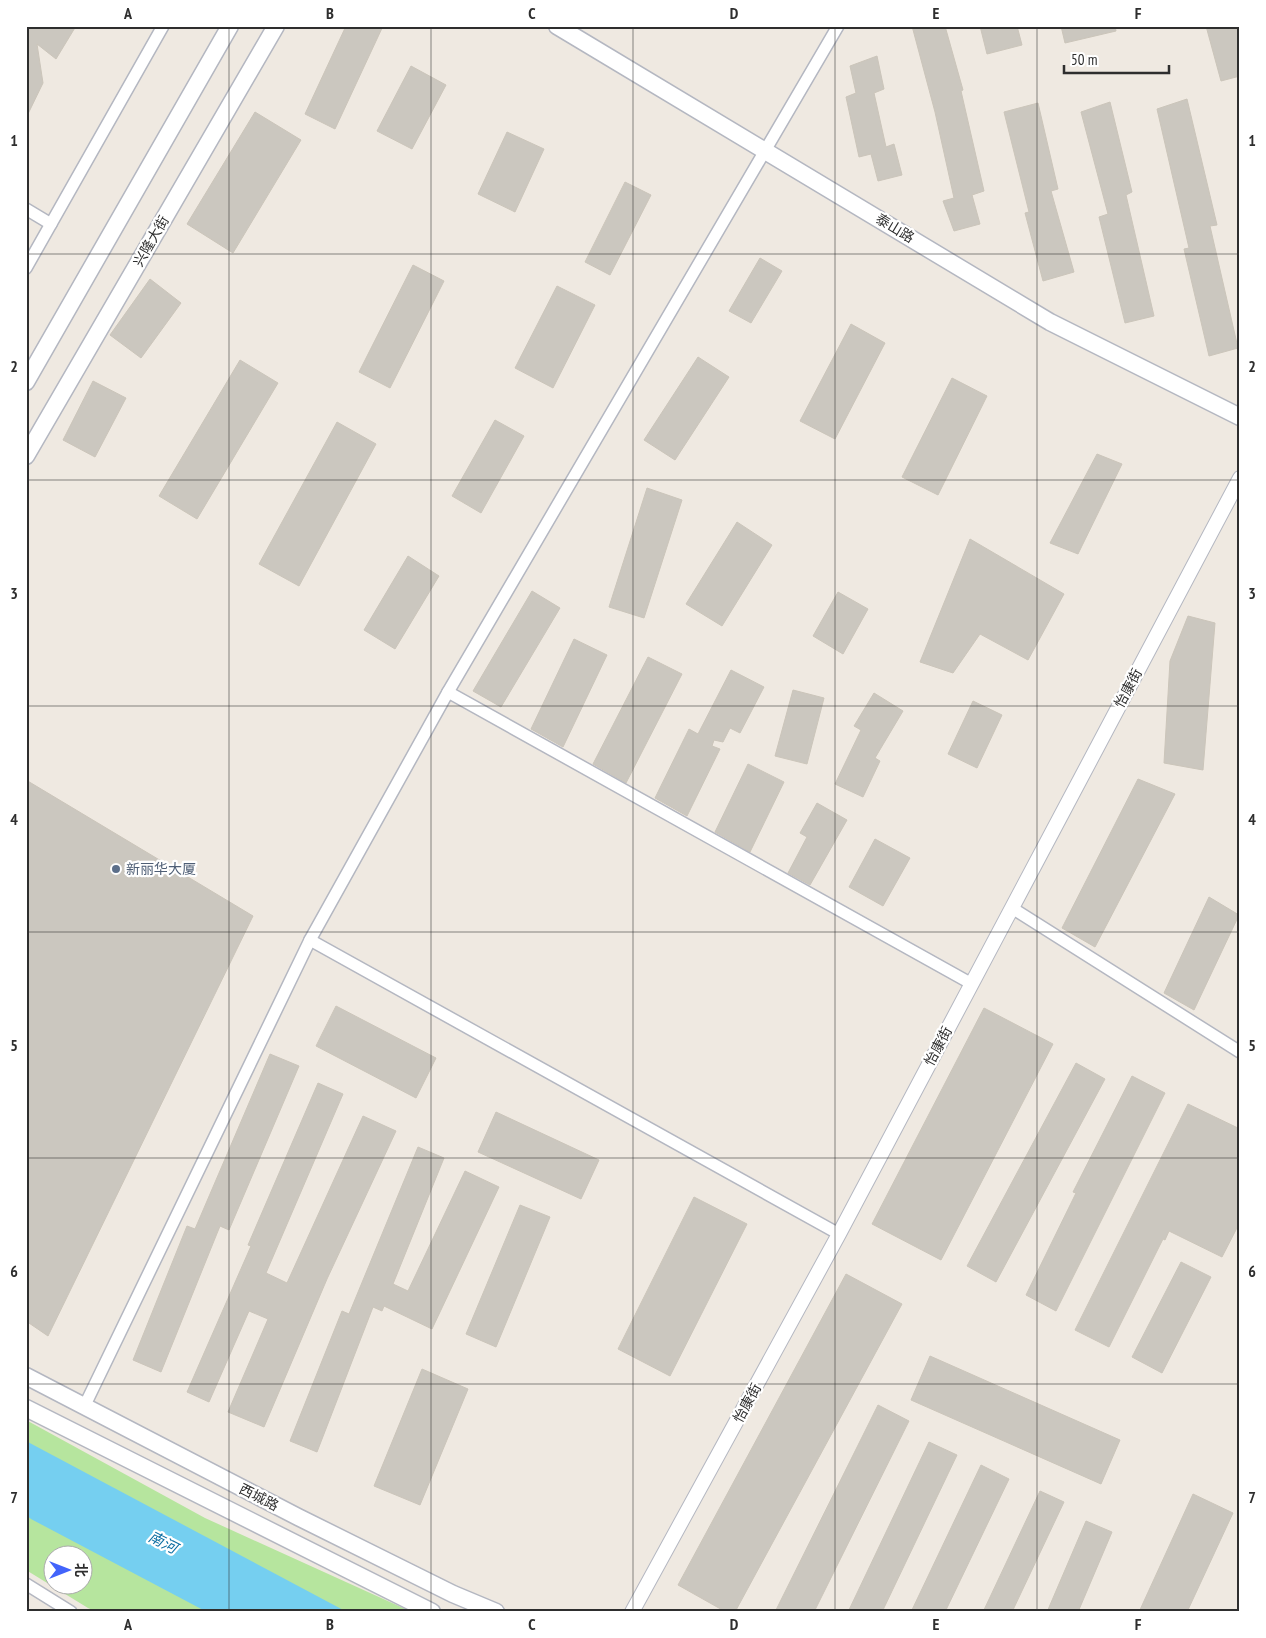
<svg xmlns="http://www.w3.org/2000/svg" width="1266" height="1638" font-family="'PT Sans Narrow','Noto Sans SC',sans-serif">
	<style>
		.grass { fill: #b6e59e; fill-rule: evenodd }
		.water { fill: #75cff0 }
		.building { fill: #cbc7bf; stroke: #cbc5ba }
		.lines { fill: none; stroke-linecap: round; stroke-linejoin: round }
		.minor-casing { stroke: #b4b7c1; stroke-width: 14 }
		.tertiary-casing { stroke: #b4b7c1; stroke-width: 16 }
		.secondary-casing { stroke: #b4b7c1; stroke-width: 19 }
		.minor { stroke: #fff; stroke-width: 11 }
		.tertiary { stroke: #fff; stroke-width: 14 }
		.secondary { stroke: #fff; stroke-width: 16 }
		.grid { fill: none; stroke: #2e2e2e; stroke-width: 1; stroke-opacity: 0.55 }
		.service-dot { fill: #5c6f8a; stroke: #fff; stroke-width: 2 }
		.labels { text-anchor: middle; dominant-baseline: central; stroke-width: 4.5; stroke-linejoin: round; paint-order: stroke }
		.street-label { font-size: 14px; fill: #2e2e2e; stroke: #fff }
		.service-label { font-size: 14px; fill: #4e5e75; stroke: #fff; text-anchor: start }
		.water-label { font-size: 15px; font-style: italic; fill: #0d6fa3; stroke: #fff }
		.neatline { fill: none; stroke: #2e2e2e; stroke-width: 2 }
		.grid-label { font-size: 16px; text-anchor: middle; font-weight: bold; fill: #2e2e2e }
	</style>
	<rect width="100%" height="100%" fill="#efe9e1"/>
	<!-- grass -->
	<path class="grass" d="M 26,1420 L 205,1518 L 412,1612 L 97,1612 L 88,1608 L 26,1570 ZM 52,1556 L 82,1556 L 82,1586 L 52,1586 Z"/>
	<!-- water -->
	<polygon class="water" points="26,1441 347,1612 207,1612 31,1519 26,1515"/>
	<!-- building -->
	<g class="building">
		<polygon points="26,26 76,26 56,59 37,44 43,83 26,118"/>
		<polygon points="346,26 383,26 335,129 305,114"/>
		<polygon points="912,26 945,26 963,90 961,91 984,191 972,195 980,224 954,231 943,201 954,198 935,112"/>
		<polygon points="980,26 1017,26 1022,45 987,54"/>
		<polygon points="1061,26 1115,26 1116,31 1065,43"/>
		<polygon points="1206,26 1240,26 1240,76 1221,81"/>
		<polygon points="877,56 884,89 874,93 886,147 894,144 902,175 878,181 871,154 859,157 846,97 856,93 850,66"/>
		<polygon points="411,66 446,85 412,149 377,131"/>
		<polygon points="1187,99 1217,225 1210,226 1238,348 1209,356 1184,249 1189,248 1157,109"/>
		<polygon points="1110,102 1132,192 1126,195 1154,316 1125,323 1099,217 1108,214 1081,112"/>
		<polygon points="1038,103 1058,189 1051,191 1074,272 1043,281 1025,213 1029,212 1004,112"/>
		<polygon points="255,112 301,140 233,253 187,224"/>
		<polygon points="507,132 544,149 515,212 478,194"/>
		<polygon points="625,182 651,195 610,275 585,262"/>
		<polygon points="760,258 782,271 751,323 729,311"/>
		<polygon points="413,265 444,281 390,388 359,372"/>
		<polygon points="150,279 181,303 141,358 110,335"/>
		<polygon points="557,286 595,305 553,388 515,368"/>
		<polygon points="851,324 885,343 835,439 800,421"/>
		<polygon points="698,357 729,377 675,460 644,440"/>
		<polygon points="240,360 278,383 197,519 159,496"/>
		<polygon points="952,378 987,396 938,495 902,477"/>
		<polygon points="93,381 126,398 95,457 63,440"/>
		<polygon points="495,420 524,436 481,513 452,496"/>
		<polygon points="337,422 376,444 299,586 259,564"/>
		<polygon points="1097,454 1122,464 1078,554 1050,543"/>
		<polygon points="647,488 682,500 644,618 609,607"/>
		<polygon points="737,522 772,545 722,626 686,604"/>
		<polygon points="970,539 1064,594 1028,660 980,634 953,673 920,662"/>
		<polygon points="408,556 439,576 395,649 364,630"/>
		<polygon points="532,591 560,608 501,707 473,691"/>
		<polygon points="838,592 868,609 843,654 813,636"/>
		<polygon points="1188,616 1215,623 1203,770 1164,763 1170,661"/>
		<polygon points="574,639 607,655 563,747 531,729"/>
		<polygon points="648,657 682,674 626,783 593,764"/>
		<polygon points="731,670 764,687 740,733 730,728 723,742 714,740 712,746 720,749 687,816 655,798 689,729 698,734"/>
		<polygon points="793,690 824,698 807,764 775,756"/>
		<polygon points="874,693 903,711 875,758 880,761 863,797 835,784 861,730 854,726"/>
		<polygon points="973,701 1002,715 977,768 948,754"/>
		<polygon points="748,764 784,782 750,852 715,832"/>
		<polygon points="1138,779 1175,794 1095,947 1062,928"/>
		<polygon points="26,780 253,916 48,1336 26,1321"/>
		<polygon points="817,803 847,820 810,885 788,873 807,837 800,833"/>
		<polygon points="875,839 910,858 883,906 849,887"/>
		<polygon points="1209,897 1239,915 1194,1010 1164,993"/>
		<polygon points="336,1006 436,1058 416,1098 316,1046"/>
		<polygon points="984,1008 1053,1044 941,1260 872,1224"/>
		<polygon points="270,1054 299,1066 229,1230 220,1226 161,1372 133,1360 187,1226 195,1229"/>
		<polygon points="1076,1063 1105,1079 996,1282 967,1266"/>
		<polygon points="1132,1076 1165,1093 1056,1311 1026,1295 1076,1193 1073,1192"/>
		<polygon points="318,1083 343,1094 266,1273 287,1283 363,1116 396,1131 327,1279 264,1427 228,1412 268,1319 249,1311 209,1402 187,1392 251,1246 248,1245"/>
		<polygon points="1188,1104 1240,1129 1240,1222 1222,1257 1169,1231 1165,1240 1163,1239 1109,1347 1075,1330"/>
		<polygon points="496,1112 599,1160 581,1199 478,1152"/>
		<polygon points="418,1147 444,1158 393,1284 408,1291 465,1171 499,1187 432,1329 384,1306 382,1311 373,1307 317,1452 290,1441 342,1311 349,1314"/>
		<polygon points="694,1197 747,1224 670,1376 618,1349"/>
		<polygon points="520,1205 550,1217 496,1347 466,1334"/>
		<polygon points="1181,1262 1211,1277 1162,1373 1132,1357"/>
		<polygon points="846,1274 902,1304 735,1612 726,1612 678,1585"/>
		<polygon points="930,1356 1120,1440 1101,1484 911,1400"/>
		<polygon points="422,1369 468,1389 420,1505 374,1486"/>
		<polygon points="878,1405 909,1421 814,1612 775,1612"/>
		<polygon points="929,1442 957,1455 882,1612 848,1612"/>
		<polygon points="981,1465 1009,1479 945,1612 911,1612"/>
		<polygon points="1040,1491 1064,1502 1012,1612 983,1612"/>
		<polygon points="1193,1494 1233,1513 1187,1612 1139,1612"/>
		<polygon points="1086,1521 1112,1532 1078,1612 1047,1612"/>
	</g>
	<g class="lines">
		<defs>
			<g id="minor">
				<polyline points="26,209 51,224"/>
				<polyline points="26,268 163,26"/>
				<polyline points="448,692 972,984"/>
				<polyline points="1012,908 1240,1052"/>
				<polyline points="310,940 839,1234"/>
				<polyline points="84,1407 310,940 448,692 838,26"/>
				<polyline points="26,1584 71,1612"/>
			</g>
			<polyline id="tertiary" points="632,1612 839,1234 1240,478"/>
			<g id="secondary">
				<polyline points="557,26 1050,322 1240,417"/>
				<polyline points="26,382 230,26"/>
				<polyline points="26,456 276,26"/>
				<polyline points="26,1376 298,1517 453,1594 496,1612"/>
				<polyline points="26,1408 432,1612"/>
			</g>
		</defs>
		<!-- minor casing -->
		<use href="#minor" class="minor-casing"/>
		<!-- tertiary casing -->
		<use href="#tertiary" class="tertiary-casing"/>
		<!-- secondary casing -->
		<use href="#secondary" class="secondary-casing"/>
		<!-- minor -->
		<use href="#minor" class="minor"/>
		<!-- tertiary -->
		<use href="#tertiary" class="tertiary"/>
		<!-- secondary -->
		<use href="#secondary" class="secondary"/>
	</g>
	<!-- grid -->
	<path class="grid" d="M 229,26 L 229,1612M 431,26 L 431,1612M 633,26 L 633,1612M 835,26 L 835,1612M 1037,26 L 1037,1612M 26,254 L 1240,254M 26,480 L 1240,480M 26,706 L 1240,706M 26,932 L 1240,932M 26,1158 L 1240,1158M 26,1384 L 1240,1384"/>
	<!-- markers -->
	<circle class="service-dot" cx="116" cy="869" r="5"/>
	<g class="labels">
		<!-- street labels -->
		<g class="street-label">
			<text transform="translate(895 228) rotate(31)">泰山路</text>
			<text transform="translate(151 241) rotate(-60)">兴隆大街</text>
			<text transform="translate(1128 688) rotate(-62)">怡康街</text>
			<text transform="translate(938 1046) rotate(-62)">怡康街</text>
			<text transform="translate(747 1403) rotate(-61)">怡康街</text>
			<text transform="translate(259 1497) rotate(27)">西城路</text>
		</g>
		<!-- service labels -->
		<g class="service-label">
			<text x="126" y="869">新丽华大厦</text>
		</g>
		<!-- water labels -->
		<g class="water-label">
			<text transform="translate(163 1542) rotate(27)">南河</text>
		</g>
	</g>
	<!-- border -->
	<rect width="1266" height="1638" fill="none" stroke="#ffffff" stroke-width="55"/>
	<!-- north arrow -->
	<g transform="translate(68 1570) rotate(90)"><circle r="24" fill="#ffffff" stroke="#ababab"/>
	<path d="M0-4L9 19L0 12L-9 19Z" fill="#4264fb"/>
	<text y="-8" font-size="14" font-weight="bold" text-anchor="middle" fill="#2e2e2e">北</text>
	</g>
	<!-- scale -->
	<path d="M1064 65v8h105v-8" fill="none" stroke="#2e2e2e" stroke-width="2.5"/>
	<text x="1071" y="65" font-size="15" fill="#2e2e2e" stroke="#ffffff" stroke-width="4" paint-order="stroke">50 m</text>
	<rect x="28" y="28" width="1210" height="1582" class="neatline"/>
	<g class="grid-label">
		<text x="128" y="19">A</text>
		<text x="330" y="19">B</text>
		<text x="532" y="19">C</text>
		<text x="734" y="19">D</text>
		<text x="936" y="19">E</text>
		<text x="1138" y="19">F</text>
		<text x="14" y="146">1</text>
		<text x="1252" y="146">1</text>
		<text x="14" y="372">2</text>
		<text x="1252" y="372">2</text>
		<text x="14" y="599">3</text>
		<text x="1252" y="599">3</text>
		<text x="14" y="825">4</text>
		<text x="1252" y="825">4</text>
		<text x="14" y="1051">5</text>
		<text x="1252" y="1051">5</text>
		<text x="14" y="1277">6</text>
		<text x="1252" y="1277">6</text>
		<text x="14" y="1503">7</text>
		<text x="1252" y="1503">7</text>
		<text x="128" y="1630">A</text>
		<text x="330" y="1630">B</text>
		<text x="532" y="1630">C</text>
		<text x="734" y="1630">D</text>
		<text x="936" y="1630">E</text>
		<text x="1138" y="1630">F</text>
	</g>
</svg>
